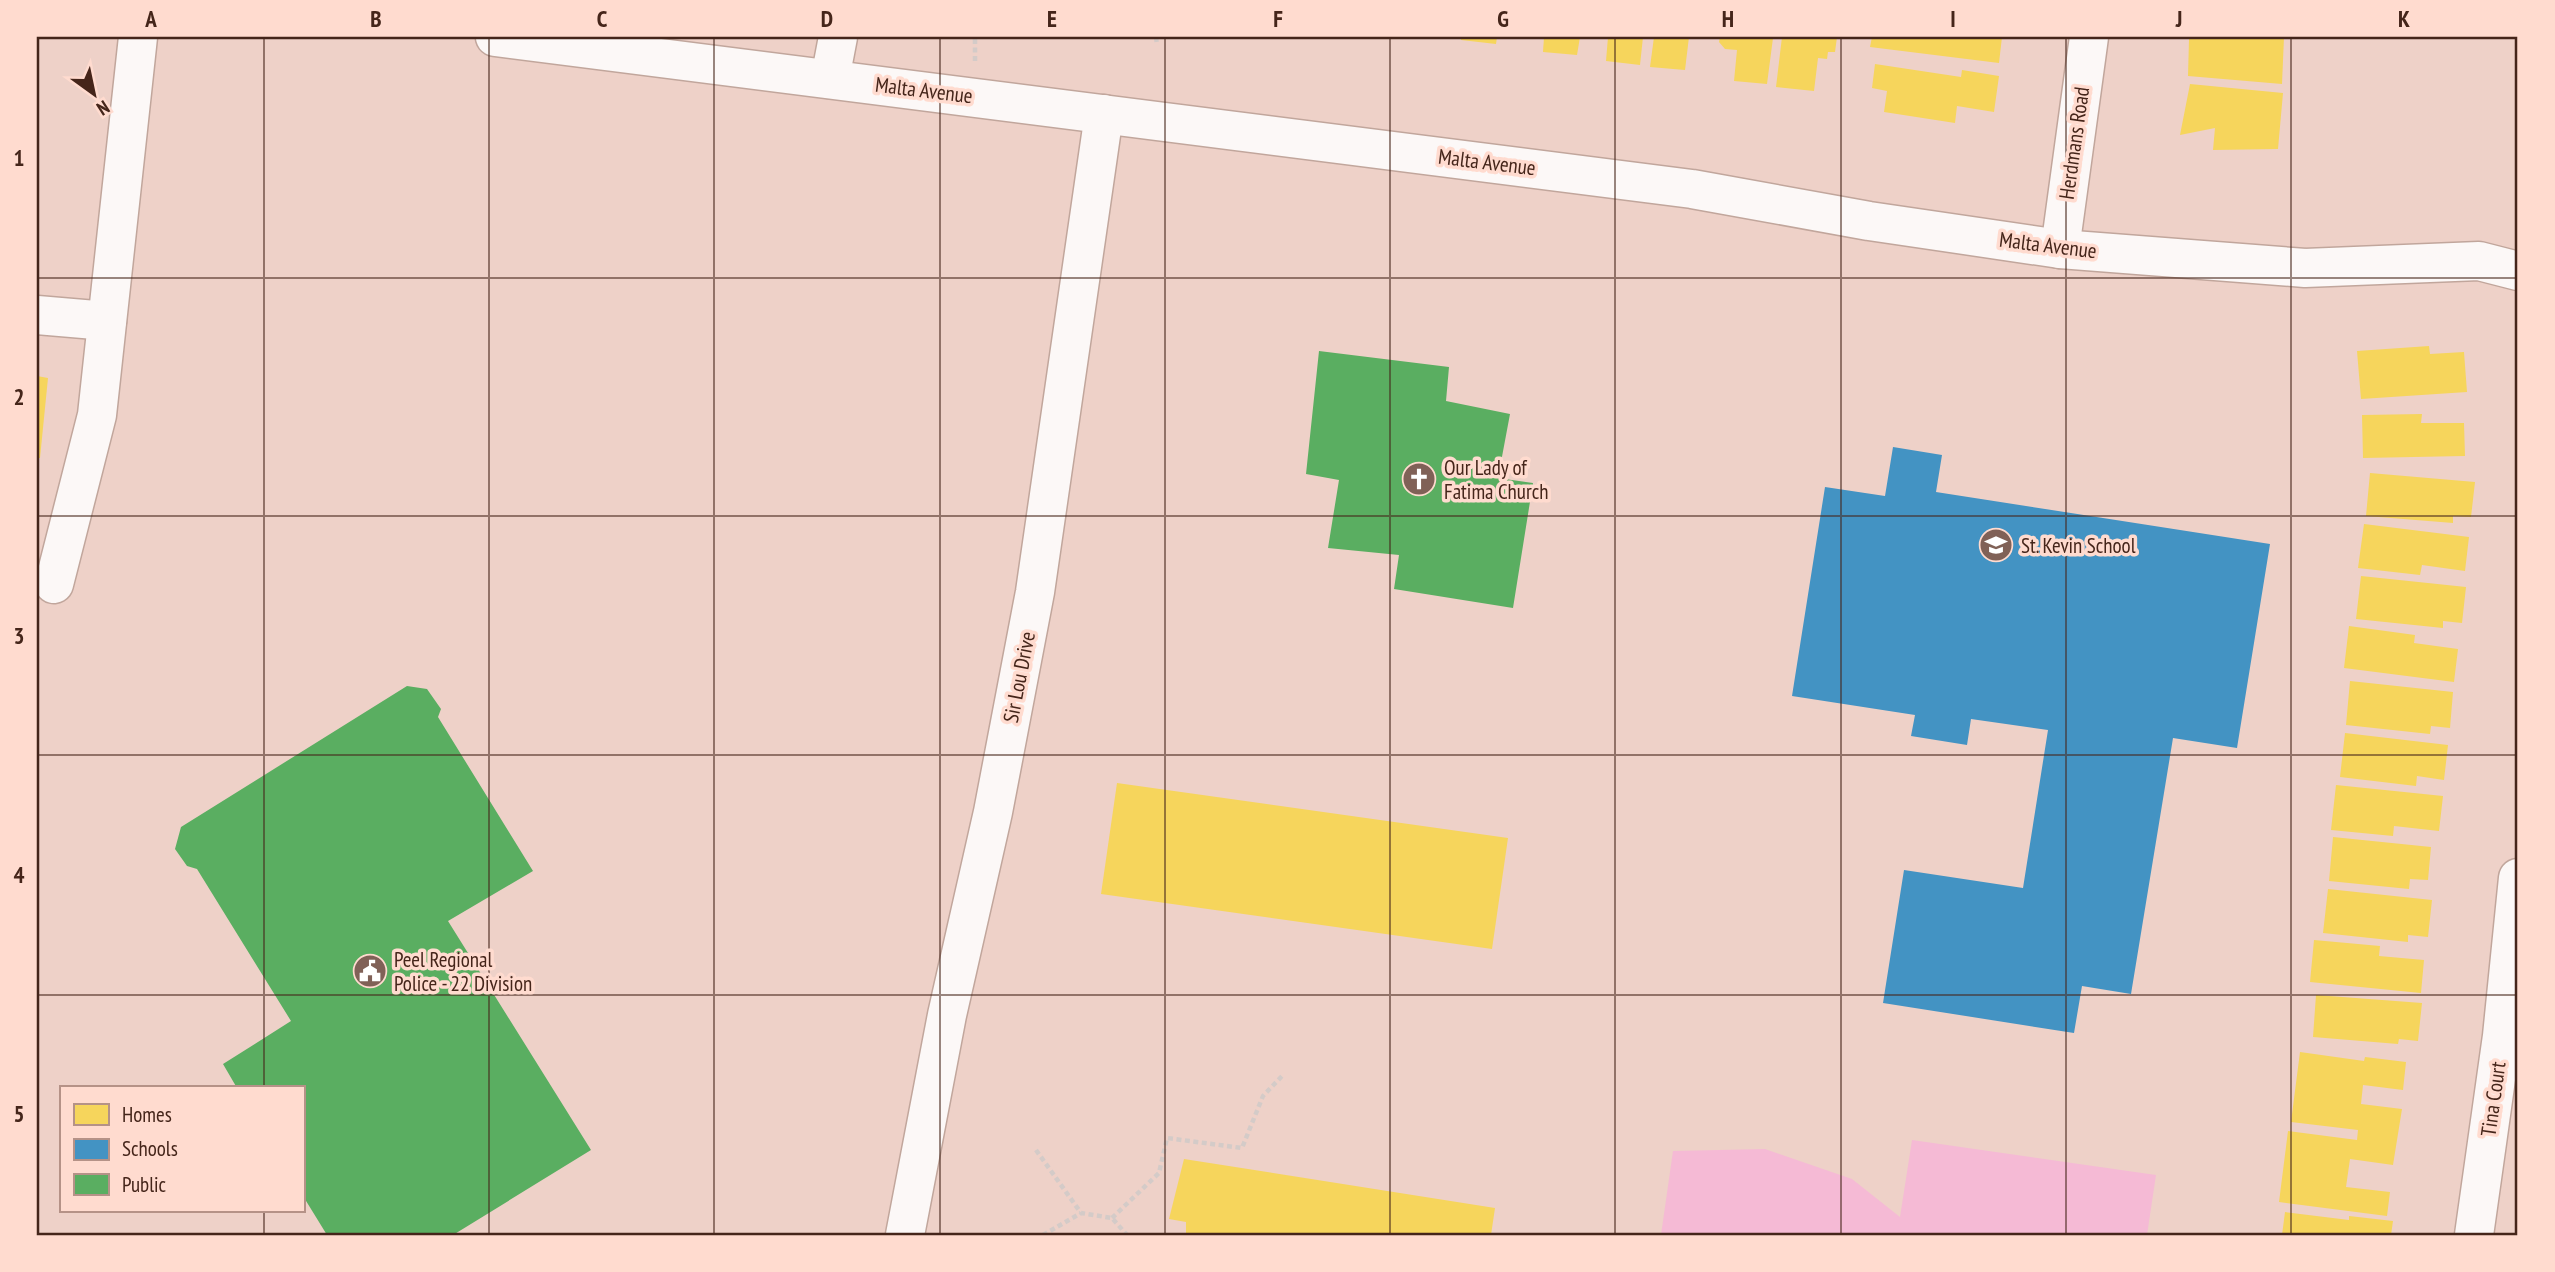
<svg xmlns="http://www.w3.org/2000/svg" width="2555" height="1272" font-family="'PT Sans Narrow',sans-serif">
	<style>
		.green { fill: #f5bad5 }
		.homes { fill: #f6d55c }
		.schools { fill: #4393c3 }
		.public { fill: #5aae61 }
		.lines { fill: none; stroke-linecap: round; stroke-linejoin: round }
		.minor-casing { stroke: #c1a69c; stroke-width: 41 }
		.path { stroke: #d4cbc8; stroke-width: 4.5; stroke-dasharray: 5 3.5; stroke-linecap: butt }
		.minor { stroke: #fcf8f7; stroke-width: 38 }
		.grid { fill: none; stroke: #45251a; stroke-width: 2; stroke-opacity: 0.55 }
		.labels { text-anchor: middle; dominant-baseline: central; stroke-width: 7; stroke-linejoin: round; paint-order: stroke }
		.street-label { font-size: 21px; fill: #45251a; stroke: #ffdbcf }
		.poi-label { font-size: 21px; fill: #45251a; stroke: #ffdbcf; text-anchor: start }
		.neatline { fill: none; stroke: #45251a; stroke-width: 2.5 }
		.grid-label { font-size: 23px; text-anchor: middle; font-weight: bold; fill: #45251a }
	</style>
	<rect width="100%" height="100%" fill="#eed1c8"/>
	<!-- green -->
	<polygon class="green" points="1912,1140 2156,1175 2147,1235 1661,1235 1673,1151 1765,1149 1852,1179 1900,1217"/>
	<!-- homes -->
	<g class="homes">
		<polygon points="1461,37 1497,37 1496,44 1461,40"/>
		<polygon points="1544,37 1580,37 1577,55 1543,52"/>
		<polygon points="1608,37 1643,37 1640,65 1606,61"/>
		<polygon points="1654,37 1689,37 1685,70 1650,67"/>
		<polygon points="1720,37 1773,38 1767,84 1734,81 1737,50 1725,49 1719,42"/>
		<polygon points="1782,37 1837,37 1835,52 1828,52 1827,59 1818,58 1814,91 1776,87"/>
		<polygon points="1872,37 2002,37 1999,63 1870,47"/>
		<polygon points="2194,37 2284,37 2282,84 2188,76 2189,39"/>
		<polygon points="1875,64 1961,77 1962,70 1999,76 1994,112 1957,106 1955,123 1884,112 1887,91 1872,88"/>
		<polygon points="2190,84 2283,93 2278,149 2213,150 2215,128 2180,135"/>
		<polygon points="2429,346 2430,354 2464,352 2467,392 2361,399 2357,351"/>
		<polygon points="37,376 48,378 40,458 37,458"/>
		<polygon points="2422,414 2421,423 2464,423 2465,456 2363,458 2362,415"/>
		<polygon points="2370,473 2475,482 2471,517 2453,516 2453,523 2366,516"/>
		<polygon points="2364,524 2469,537 2465,571 2422,565 2420,575 2358,568"/>
		<polygon points="2361,576 2466,587 2462,623 2443,621 2443,628 2356,619"/>
		<polygon points="2349,626 2415,635 2414,643 2458,649 2454,682 2344,668"/>
		<polygon points="2350,681 2453,692 2450,728 2431,726 2430,734 2346,725"/>
		<polygon points="2345,733 2448,745 2444,780 2417,776 2416,786 2340,777"/>
		<polygon points="1117,783 1508,838 1492,949 1101,894"/>
		<polygon points="2336,785 2443,796 2439,831 2394,826 2393,836 2331,830"/>
		<polygon points="2333,837 2431,847 2428,880 2410,879 2409,889 2329,881"/>
		<polygon points="2328,889 2432,900 2428,937 2408,935 2408,942 2323,933"/>
		<polygon points="2314,940 2380,946 2379,956 2424,960 2421,993 2310,982"/>
		<polygon points="2316,995 2422,1003 2418,1041 2399,1039 2398,1044 2313,1037"/>
		<polygon points="2300,1052 2364,1061 2365,1057 2406,1062 2403,1090 2363,1085 2361,1104 2402,1109 2393,1165 2350,1159 2346,1187 2390,1192 2387,1216 2279,1202 2288,1131 2357,1140 2358,1130 2291,1122"/>
		<polygon points="1184,1159 1495,1208 1491,1235 1186,1235 1186,1222 1169,1219"/>
		<polygon points="2285,1212 2349,1220 2349,1216 2393,1221 2391,1235 2282,1235"/>
	</g>
	<!-- schools -->
	<polygon class="schools" points="1893,447 1942,455 1936,492 2270,544 2237,748 2173,738 2131,994 2082,986 2074,1033 1883,1003 1904,870 2023,888 2048,730 1971,719 1967,745 1911,736 1915,715 1792,696 1825,487 1885,496"/>
	<!-- public -->
	<g class="public">
		<polygon points="1319,351 1449,367 1446,401 1510,414 1498,478 1533,483 1513,608 1394,589 1399,555 1328,548 1339,480 1306,474"/>
		<polygon points="407,686 427,689 441,709 438,717 533,871 448,921 591,1150 453,1235 327,1235 303,1196 303,1088 237,1088 223,1064 291,1021 197,869 187,866 175,849 181,827"/>
	</g>
	<g class="lines">
		<defs>
			<g id="minor">
				<polyline points="495,37 1692,189 1869,221 2060,249 2305,268 2479,261 2518,271"/>
				<polyline points="830,79 838,37"/>
				<polyline points="2060,249 2089,37"/>
				<polyline points="37,315 107,321"/>
				<polyline points="54,584 97,415 138,37"/>
				<polyline points="905,1235 947,1015 993,812 1035,592 1104,114"/>
				<polyline points="2474,1235 2502,1036 2518,878"/>
			</g>
		</defs>
		<!-- minor casing -->
		<use href="#minor" class="minor-casing"/>
		<!-- path -->
		<g class="path">
			<polyline points="1156,37 1157,45"/>
			<polyline points="975,61 975,37"/>
			<polyline points="1036,1150 1081,1213 1112,1218 1127,1235"/>
			<polyline points="1112,1218 1159,1173 1167,1138 1242,1148 1263,1096 1284,1074"/>
			<polyline points="1043,1235 1081,1213"/>
		</g>
		<!-- minor -->
		<use href="#minor" class="minor"/>
	</g>
	<!-- grid -->
	<path class="grid" d="M 264,37 L 264,1088M 489,37 L 489,1235M 714,37 L 714,1235M 940,37 L 940,1235M 1165,37 L 1165,1235M 1390,37 L 1390,1235M 1615,37 L 1615,1235M 1841,37 L 1841,1235M 2066,37 L 2066,1235M 2291,37 L 2291,1235M 37,278 L 2518,278M 37,516 L 2518,516M 37,755 L 2518,755M 37,995 L 2518,995M 264,1211 L 264,1235"/>
	<!-- icons -->
	<defs>
		<symbol id="church-disc" viewBox="-11 -11 22 22"><circle r="9.5" fill="#806157" stroke="#ffdbcf"/><path d="M-1.2-6h2.4v3.5h3.3v2.4h-3.3V6h-2.4V-.1h-3.3v-2.4h3.3Z" fill="#fff"/></symbol>
		<symbol id="school-disc" viewBox="-11 -11 22 22"><circle r="9.5" fill="#806157" stroke="#ffdbcf"/><path d="M0-5L7-2L0 1L-7-2ZM-4 1L0 2.5L4 1V4Q0 6-4 4Z" fill="#fff"/></symbol>
		<symbol id="civic-disc" viewBox="-11 -11 22 22"><circle r="9.5" fill="#806157" stroke="#ffdbcf"/><path d="M-.6-6.5H3V-4.5H.6V-3L4-1V1h2V6H-6V1h2V-1L-.6-3ZM-1.2 2.5V6h2.4V2.5Z" fill="#fff"/></symbol>
	</defs>
	<g fill-rule="evenodd">
		<use href="#church-disc" x="1400" y="460" width="38" height="38"/>
		<use href="#school-disc" x="1977" y="526" width="38" height="38"/>
		<use href="#civic-disc" x="351" y="952" width="38" height="38"/>
	</g>
	<g class="labels">
		<!-- street labels -->
		<g class="street-label">
			<text transform="translate(924 90) rotate(7)">Malta Avenue</text>
			<text transform="translate(2074 143) rotate(-82)">Herdmans Road</text>
			<text transform="translate(1487 162) rotate(7)">Malta Avenue</text>
			<text transform="translate(2048 245) rotate(7)">Malta Avenue</text>
			<text transform="translate(1019 677) rotate(-79)">Sir Lou Drive</text>
			<text transform="translate(2493 1099) rotate(-82)">Tina Court</text>
		</g>
		<!-- poi labels -->
		<g class="poi-label">
			<text x="1444" y="467">Our Lady of<tspan x="1444" dy="24">Fatima Church</tspan></text>
			<text x="2021" y="545">St. Kevin School</text>
			<text x="394" y="959">Peel Regional<tspan x="394" dy="24">Police - 22 Division</tspan></text>
		</g>
	</g>
	<!-- border -->
	<rect width="2555" height="1272" fill="none" stroke="#ffdbcf" stroke-width="77"/>
	<!-- legend -->
	<rect x="60" y="1086" width="245" height="126" fill="#ffdbcf" stroke="#b59287" stroke-width="2"/>
	<rect x="74" y="1104" width="35" height="21" fill="#f6d55c" stroke="#b59287" stroke-width="2"/>
	<text x="122" y="1122" font-size="21" fill="#45251a">Homes</text>
	<rect x="74" y="1139" width="35" height="21" fill="#4393c3" stroke="#b59287" stroke-width="2"/>
	<text x="122" y="1156" font-size="21" fill="#45251a">Schools</text>
	<rect x="74" y="1174" width="35" height="21" fill="#5aae61" stroke="#b59287" stroke-width="2"/>
	<text x="122" y="1192" font-size="21" fill="#45251a">Public</text>
	<!-- north arrow -->
	<g transform="translate(94 94) rotate(147)" stroke="#ffdbcf" stroke-width="5" paint-order="stroke">
	<path d="M0-5L12 26L0 18L-12 26Z" fill="#45251a"/>
	<text y="-10" font-size="19" font-weight="bold" text-anchor="middle" fill="#45251a">N</text>
	</g>
	<rect x="38" y="38" width="2478" height="1196" class="neatline"/>
	<g class="grid-label">
		<text x="151" y="27">A</text>
		<text x="376" y="27">B</text>
		<text x="602" y="27">C</text>
		<text x="827" y="27">D</text>
		<text x="1052" y="27">E</text>
		<text x="1278" y="27">F</text>
		<text x="1503" y="27">G</text>
		<text x="1728" y="27">H</text>
		<text x="1953" y="27">I</text>
		<text x="2179" y="27">J</text>
		<text x="2404" y="27">K</text>
		<text x="19" y="166">1</text>
		<text x="19" y="405">2</text>
		<text x="19" y="644">3</text>
		<text x="19" y="883">4</text>
		<text x="19" y="1122">5</text>
	</g>
</svg>
